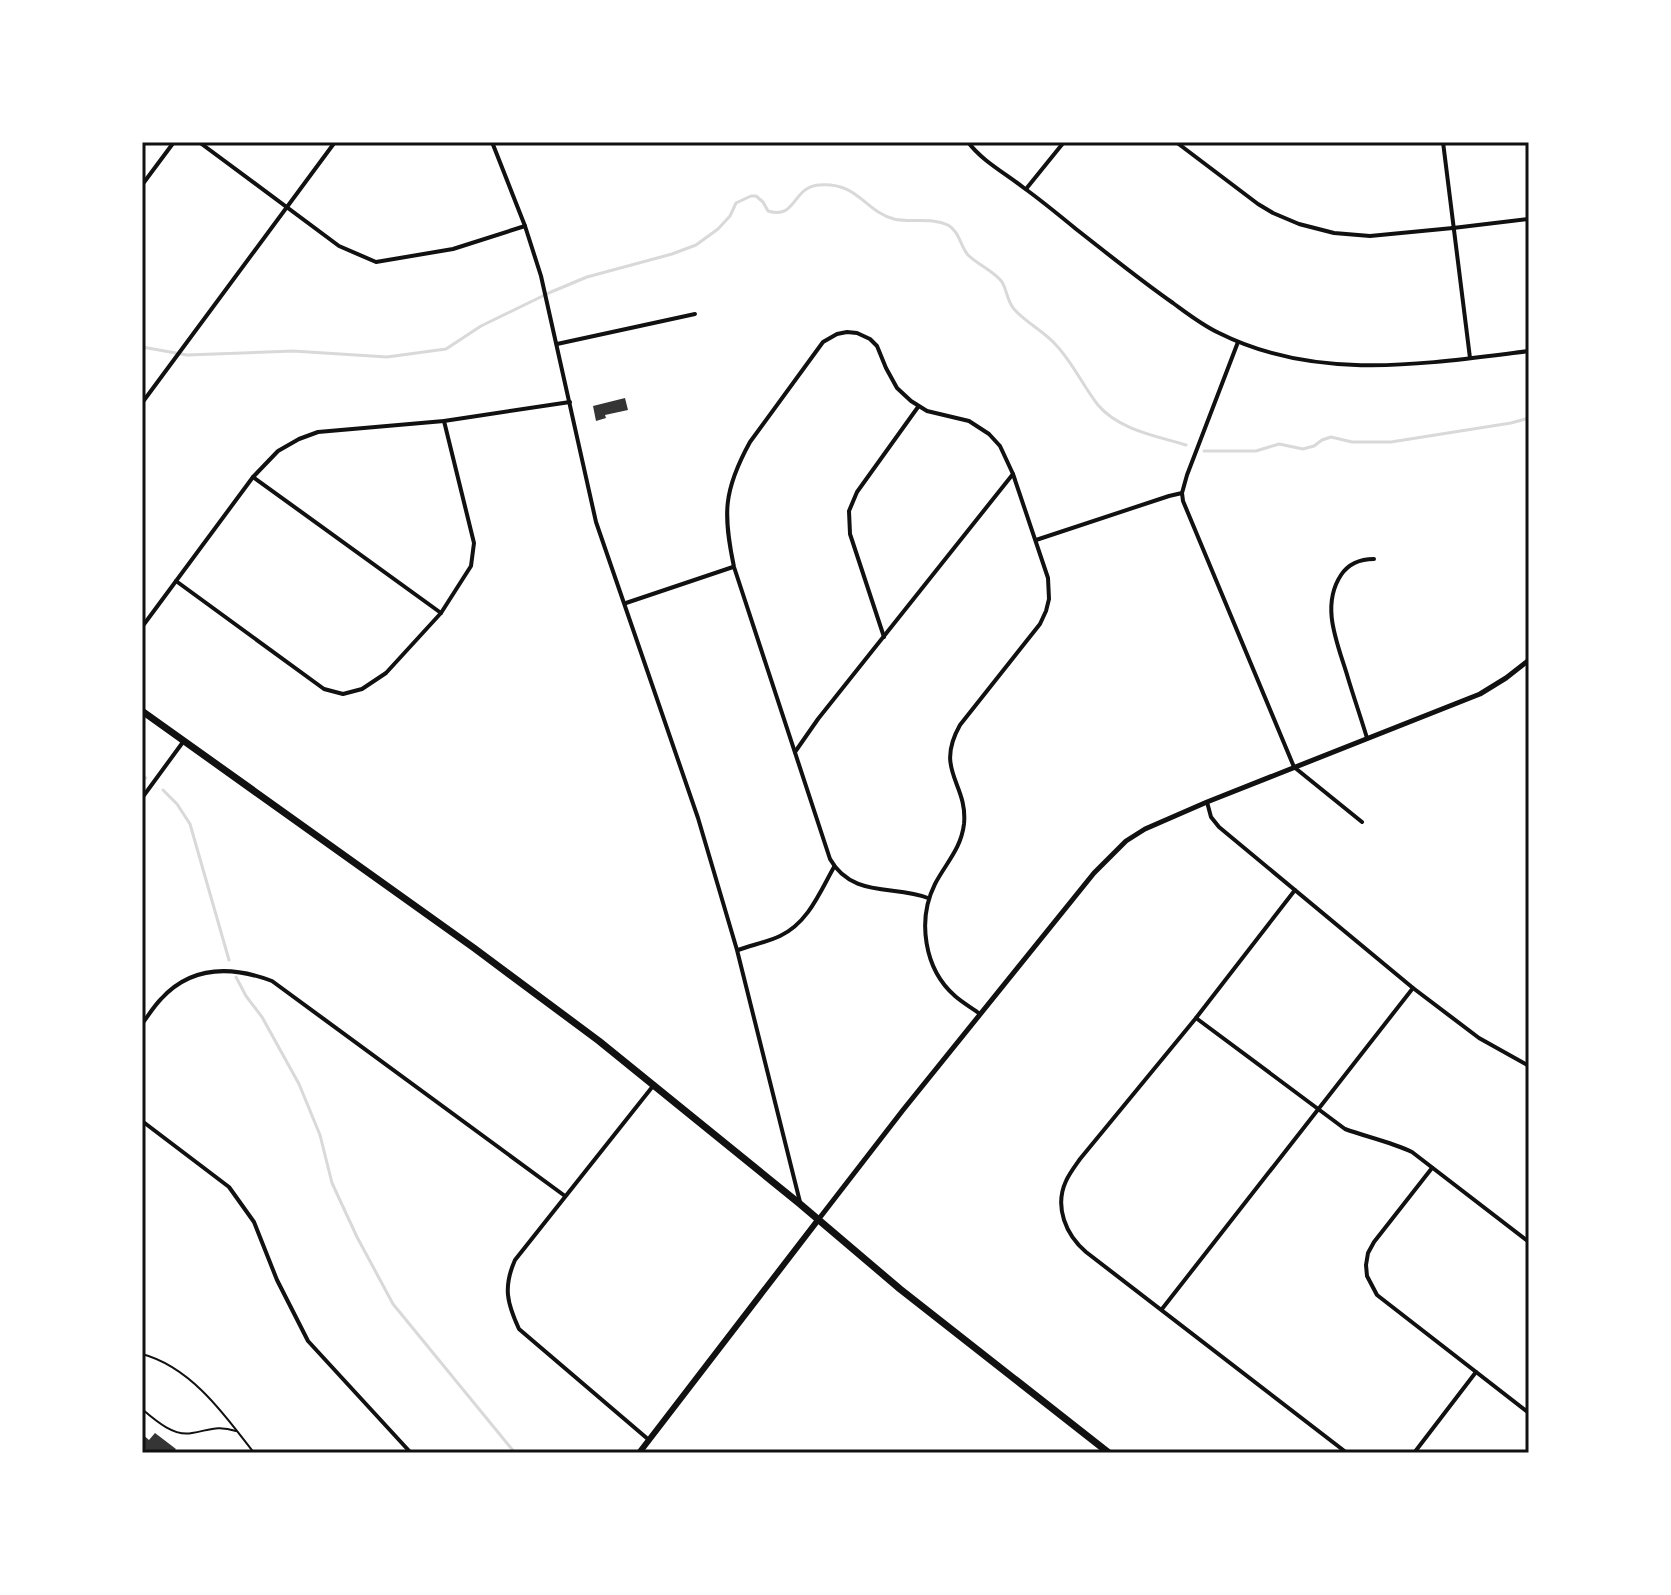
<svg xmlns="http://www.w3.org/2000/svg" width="1671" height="1595" font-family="Mulish,sans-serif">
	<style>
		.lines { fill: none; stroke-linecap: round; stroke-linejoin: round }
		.stream { stroke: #d9d9d9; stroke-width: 3 }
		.building { fill: #353535 }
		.service { stroke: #111; stroke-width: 2 }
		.minor { stroke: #111; stroke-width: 4 }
		.tertiary { stroke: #111; stroke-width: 5 }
		.secondary { stroke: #111; stroke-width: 6 }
		.primary { stroke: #111; stroke-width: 7 }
		.neatline { fill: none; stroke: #111; stroke-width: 3 }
	</style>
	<rect width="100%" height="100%" fill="#fff"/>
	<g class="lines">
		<!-- stream -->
		<g class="stream">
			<path d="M 142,347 L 187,355 L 293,351 L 387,357 L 446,349 L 481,326 L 551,292 L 587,277 L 672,254 L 696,245 L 718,229 L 730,216 L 736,203 L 751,196 L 756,196 L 763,202 L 768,211 C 796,220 792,188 818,185 C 858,181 864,211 894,219 C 911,223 931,217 948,225 C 960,232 960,246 968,255 C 978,265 994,271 1002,282 C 1007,290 1007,301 1014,309 C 1026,323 1044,331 1056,345 C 1073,363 1083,386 1098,405 C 1119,430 1157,436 1186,445"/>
			<polyline points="1204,451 1256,451 1279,444 1303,449 1314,446 1322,440 1331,437 1352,442 1391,442 1511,423 1529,418"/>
			<polyline points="142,777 146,778"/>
			<polyline points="163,790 177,804 190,824 229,960"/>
			<polyline points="236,977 246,996 262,1017 299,1084 320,1135 332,1183 357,1237 393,1304 515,1453"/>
		</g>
	</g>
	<!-- building -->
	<g class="building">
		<polygon points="625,398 628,410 605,415 606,418 596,421 593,406"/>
		<polygon points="155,1433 176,1449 172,1453 150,1453 142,1447 142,1434 149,1440"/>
	</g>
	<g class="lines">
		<!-- service -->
		<g class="service">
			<path d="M 142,1354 C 191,1367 225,1415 254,1453"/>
			<path d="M 142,1409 C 155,1420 174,1437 192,1433 C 210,1430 217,1425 236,1431"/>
		</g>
		<!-- minor -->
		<g class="minor">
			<polyline points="199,142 339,246 376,262 453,249 525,226"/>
			<polyline points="492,142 525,226 541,276 596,522 698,818 737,950 800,1202"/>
			<path d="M 968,142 C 982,161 1005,173 1024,188 C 1042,201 1059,215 1076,229 C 1108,254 1140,280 1173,303 C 1188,314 1202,325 1219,333 C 1317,382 1424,364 1529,351"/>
			<polyline points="1176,142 1258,204 1273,213 1299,224 1334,233 1370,236 1453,228 1529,219"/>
			<polyline points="1443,142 1470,358"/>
			<polyline points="142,185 174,142"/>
			<polyline points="1026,189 1064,142"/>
			<polyline points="1238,342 1187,475 1182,493 1183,501 1294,767 1362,822"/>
			<polyline points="557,344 695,314"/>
			<polyline points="142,403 335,142"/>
			<polyline points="253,477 441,613"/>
			<polyline points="1036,540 1169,496 1182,493"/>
			<polyline points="176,581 324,689 343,694 362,689 386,673 441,613 471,566 474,543 444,421"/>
			<polyline points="626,603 733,567"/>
			<polyline points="142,627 253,477 278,451 299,439 318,432 444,421 570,402"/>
			<polyline points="884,637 850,534 849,511 857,492 918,407"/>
			<path d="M 1367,738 C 1361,718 1354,698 1348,678 C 1338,644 1320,607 1341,575 C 1349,563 1360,559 1374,559"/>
			<polyline points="795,752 818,719 1013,474"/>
			<polyline points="142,798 183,742"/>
			<polyline points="1207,802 1211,817 1219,827 1413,988 1479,1038 1529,1066"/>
			<path d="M 1295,890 L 1196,1018 L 1080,1159 C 1075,1166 1069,1174 1066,1181 C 1054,1207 1066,1235 1086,1252 L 1347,1453"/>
			<path d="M 928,898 C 894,885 852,898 830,859 L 734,567 C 723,514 723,491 750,442 L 823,342 L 837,334 L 847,332 L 857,333 L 870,339 L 877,346 L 886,368 L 897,388 L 911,401 L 927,411 L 969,421 L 989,434 L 1000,446 L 1013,474 L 1048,578 L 1049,599 L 1046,611 L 1040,624 L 960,725 C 934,771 968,783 964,824 C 961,849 946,863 935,884 C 917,920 924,969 955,996 C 963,1003 972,1008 980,1014"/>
			<path d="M 738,950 C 752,945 767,942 780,936 C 808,923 820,892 834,867"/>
			<path d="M 1196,1018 L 1345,1129 C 1367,1137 1391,1142 1412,1152 L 1529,1242"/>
			<path d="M 142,1024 C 148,1016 154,1006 161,999 C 192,965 232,966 272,981 L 565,1196"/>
			<polyline points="142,1121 229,1187 254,1222 277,1280 308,1341 411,1453"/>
			<polyline points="1432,1168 1374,1242 1368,1253 1366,1265 1367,1276 1377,1295 1529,1413"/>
			<polyline points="1162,1309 1413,988"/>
			<path d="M 649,1440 L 519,1329 C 507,1303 503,1287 515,1260 L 653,1086"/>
			<polyline points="1414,1453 1476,1372"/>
		</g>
		<!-- tertiary -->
		<polyline class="tertiary" points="818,1220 903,1110 1094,873 1126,841 1145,829 1207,802 1480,694 1506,678 1529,660"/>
		<!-- secondary -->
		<polyline class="secondary" points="639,1453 818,1220"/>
		<!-- primary -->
		<polyline class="primary" points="142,711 474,948 599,1041 800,1204 900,1289 1109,1453"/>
	</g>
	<!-- border -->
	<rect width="1671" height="1595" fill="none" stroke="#ffffff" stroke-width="288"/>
	<rect x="144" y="144" width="1383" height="1307" class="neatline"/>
</svg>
